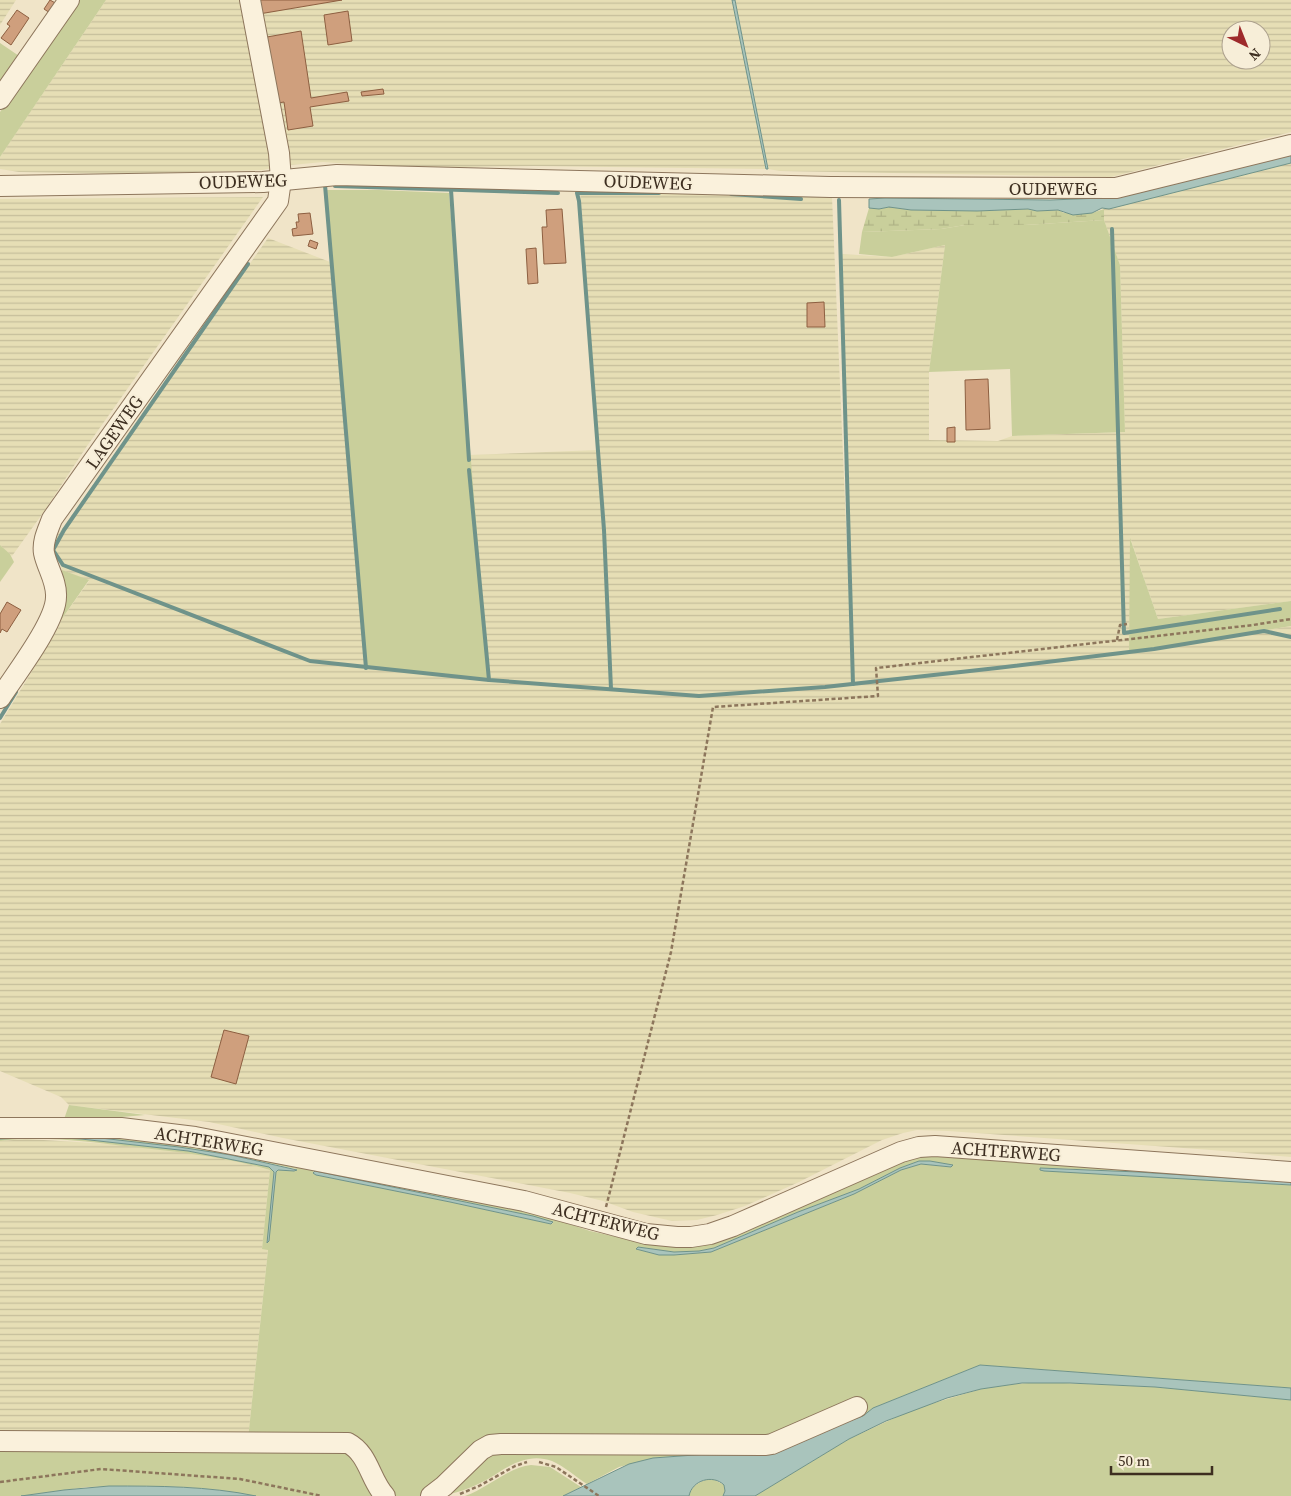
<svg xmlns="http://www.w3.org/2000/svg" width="1291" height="1496" font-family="'Source Serif 4',serif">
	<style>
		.farmland { fill: url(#farmland-rules); fill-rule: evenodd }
		.grass { fill: #c9cf9b; fill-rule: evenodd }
		.wetland { fill: url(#wetland-marsh) }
		.water { fill: #a9c4bc; stroke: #6f938a }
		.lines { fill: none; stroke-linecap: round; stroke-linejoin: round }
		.stream { stroke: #6f938a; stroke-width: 4 }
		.building { fill: #cf9f7d; stroke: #8d5f41 }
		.minor-casing { stroke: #8d765c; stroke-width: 22 }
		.path { stroke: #8d765c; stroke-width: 2.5; stroke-dasharray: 4 2.5; stroke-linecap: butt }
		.minor { stroke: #faf1dc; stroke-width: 20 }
		.labels { text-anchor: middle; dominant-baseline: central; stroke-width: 4; stroke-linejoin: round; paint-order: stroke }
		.street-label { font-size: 18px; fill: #3d2e20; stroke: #f7eed8 }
	</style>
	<defs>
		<pattern id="farmland-rules" width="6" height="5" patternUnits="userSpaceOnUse" patternTransform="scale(1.25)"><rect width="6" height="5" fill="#e6deb5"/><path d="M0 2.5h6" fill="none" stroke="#c6bf9b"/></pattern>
		<pattern id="wetland-marsh" width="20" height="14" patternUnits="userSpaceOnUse" patternTransform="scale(1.25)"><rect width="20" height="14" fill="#c9cf9b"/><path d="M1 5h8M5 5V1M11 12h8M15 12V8" fill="none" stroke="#aeb285"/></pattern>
	</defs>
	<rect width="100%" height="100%" fill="#f0e4c8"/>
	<!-- farmland -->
	<g class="farmland">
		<polygon points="0,0 16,0 0,25"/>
		<polygon points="106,0 732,0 766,169 534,166 403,168 323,162 281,166 263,170 126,174 19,172 0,169 0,157"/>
		<path d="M 735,0 L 1291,0 L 1291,132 L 1111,177 L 780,171 L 768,169 ZM 1231,30 L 1261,30 L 1261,60 L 1231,60 Z"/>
		<polygon points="1291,163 1291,601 1158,619 1131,540 1129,653 1291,626 1291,1157 1211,1150 948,1131 917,1130 903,1133 882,1140 799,1182 745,1206 717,1215 697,1220 672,1221 633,1212 603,1201 570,1193 283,1138 209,1122 69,1105 61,1097 0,1071 0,724 58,628 61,620 89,581 62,570 61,566 53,551 57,536 268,238 330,262 366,666 488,679 469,455 597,450 580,190 748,193 832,197 851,642 842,254 892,257 945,245 929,372 929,440 998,441 1012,436 1125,432 1120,265 1104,220 1104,209 1109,208"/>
		<polygon points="263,197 87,446 43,513 12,556 0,545 0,199"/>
		<polygon points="27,1139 110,1144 190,1153 240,1162 270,1170 262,1249 268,1249 248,1439 0,1438 0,1141"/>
	</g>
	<!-- grass -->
	<g class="grass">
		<polygon points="78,0 106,0 0,157 0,112"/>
		<polygon points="0,43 22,58 0,89"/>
		<polygon points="324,190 379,190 449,193 489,680 366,667"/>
		<polygon points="1104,220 1120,265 1125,432 1012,436 1010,369 929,372 945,245 892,257 859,254 862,232 941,229 965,225 1025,225"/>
		<polygon points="1130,538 1158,619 1291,601 1291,626 1129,653"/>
		<polygon points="0,545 10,554 14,562 0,582"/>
		<polygon points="62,570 89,580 61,620 64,607"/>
		<polygon points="69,1105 145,1115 63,1122"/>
		<path d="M 14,1130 L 123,1131 L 159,1136 L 290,1158 L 524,1205 L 550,1212 L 569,1224 L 590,1231 L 617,1237 L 678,1241 L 711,1237 L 735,1229 L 913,1152 C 924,1149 939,1147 951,1150 C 959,1152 965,1157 973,1158 C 996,1162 1019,1162 1042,1158 L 1291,1175 L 1291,1182 C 1207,1176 1124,1170 1040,1168 L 1039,1169 L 1291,1185 L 1291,1388 L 980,1365 L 873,1408 L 863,1416 L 766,1455 L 708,1454 L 653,1458 L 619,1467 L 587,1484 C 576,1477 564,1466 552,1461 C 527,1452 507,1467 488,1479 C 473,1487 454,1495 437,1496 L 480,1456 L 494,1448 L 636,1447 L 768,1449 L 858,1410 L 856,1405 L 773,1440 L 763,1442 L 506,1441 L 483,1445 L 451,1476 L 424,1496 L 392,1496 C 371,1482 373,1452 351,1440 L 274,1439 L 266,1435 L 248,1439 L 268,1250 L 262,1249 L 270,1170 C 225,1157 180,1152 134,1147 C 90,1142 44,1135 0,1141 L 0,1139 L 29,1137 L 81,1139 L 188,1151 L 269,1167 L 274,1172 L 268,1243 L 276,1172 L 279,1170 L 295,1171 L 297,1169 L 231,1155 L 179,1147 L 92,1137 L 24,1134 L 0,1137 L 0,1132 ZM 919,1161 L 930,1161 L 952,1165 L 951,1167 L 921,1164 L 901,1170 L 854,1194 L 711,1252 L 674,1255 L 659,1255 L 636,1249 L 638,1247 L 674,1252 L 699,1251 L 714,1248 L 798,1212 L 859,1189 L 900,1168 ZM 315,1171 L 533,1216 L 553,1223 L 551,1224 L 450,1202 L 316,1175 L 313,1172 Z"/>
		<polygon points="1041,1382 1156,1387 1291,1400 1291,1496 755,1496 849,1439 914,1409 981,1389 1004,1385"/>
		<polygon points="0,1444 345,1446 380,1496 256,1496 218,1490 184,1487 133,1486 87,1487 21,1496 0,1496"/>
		<path d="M 531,1465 L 550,1467 L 581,1487 L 563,1496 L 465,1496 C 488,1488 507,1468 531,1465 Z"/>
		<path d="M 713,1479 L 724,1485 L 725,1491 L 723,1496 L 689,1496 C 691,1485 703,1479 713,1479 Z"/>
	</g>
	<!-- wetland -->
	<polygon class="wetland" points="889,207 911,210 978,211 1028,209 1037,211 1058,210 1064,213 1092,213 1104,209 1104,220 1025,225 965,225 941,229 862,232 869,208 880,209"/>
	<!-- water -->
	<g class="water">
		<polygon points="732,0 735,0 768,169 766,169"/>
		<polygon points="1291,155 1291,163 1109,209 1102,208 1092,213 1073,215 1058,210 1037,211 1028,209 977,211 911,210 889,207 879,209 869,208 869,199 885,198 1050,200 1103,198 1138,192"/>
		<polygon points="0,1137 92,1137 179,1147 231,1155 297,1170 294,1171 278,1170 276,1172 269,1241 267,1243 274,1172 269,1167 188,1151 81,1139 44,1137 0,1139"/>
		<polygon points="919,1161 930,1161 953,1165 951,1167 921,1164 901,1170 854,1194 711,1252 674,1255 659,1255 636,1249 638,1247 674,1252 699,1251 714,1248 798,1212 859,1189 900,1168"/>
		<polygon points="1040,1168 1138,1172 1291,1182 1291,1185 1044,1171 1040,1170"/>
		<polygon points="315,1171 533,1216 553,1222 551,1224 450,1202 316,1175 313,1173"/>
		<path d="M 980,1365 L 1291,1388 L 1291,1400 L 1155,1387 L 1070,1383 L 1022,1383 L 981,1389 L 947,1398 L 886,1421 L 849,1439 L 755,1496 L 723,1496 L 725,1491 L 724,1485 C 713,1474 692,1480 689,1496 L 563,1496 L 629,1464 L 653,1458 L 708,1454 L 849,1421 L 863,1416 L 873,1408 Z"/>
		<path d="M 109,1486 C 159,1486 208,1486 256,1496 L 21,1496 L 64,1490 Z"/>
	</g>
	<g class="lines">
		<!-- stream -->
		<g class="stream">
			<polyline points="321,185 325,185 366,668"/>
			<polyline points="335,186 558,193"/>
			<polyline points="451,190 469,460"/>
			<polyline points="731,194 801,199"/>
			<polyline points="839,200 853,684"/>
			<polyline points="1112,229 1124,633 1280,609"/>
			<polyline points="248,264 64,530 53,550 63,565 310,661 489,680 699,696 825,687 997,668 1154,649 1264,631 1291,637"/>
			<polyline points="469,470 489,680"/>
			<polyline points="611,689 604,530 579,201 577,193 659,193"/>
			<polyline points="0,718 16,692"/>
		</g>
	</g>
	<!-- building -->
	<g class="building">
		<polygon points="50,0 57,4 50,13 44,9"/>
		<polygon points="256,0 342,0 259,14"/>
		<polygon points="17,10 29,18 11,45 1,38 10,26 7,24"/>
		<polygon points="348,11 352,41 328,45 324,15"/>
		<polygon points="301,31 311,98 347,92 349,101 310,107 313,126 288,130 284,102 278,103 267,37"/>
		<polygon points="383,89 384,94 362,96 361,92"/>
		<polygon points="562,209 566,263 544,264 542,227 547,227 546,210"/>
		<polygon points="310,213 313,234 293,236 292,229 297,228 296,222 299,222 298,214"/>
		<polygon points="310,240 318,243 316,249 308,246"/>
		<polygon points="536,248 538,283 528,284 526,249"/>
		<polygon points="824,302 825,327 807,327 807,303"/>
		<polygon points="988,379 990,429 966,430 965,380"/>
		<polygon points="955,427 955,442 947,442 947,428"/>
		<polygon points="7,602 21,610 7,632 2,629 0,633 0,614"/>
		<polygon points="224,1030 249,1036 236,1084 211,1077"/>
	</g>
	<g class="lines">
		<defs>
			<g id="minor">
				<polyline points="0,99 69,0"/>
				<polyline points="0,186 263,182 337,175 830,187 1116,188 1291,145"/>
				<path d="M 0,698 C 15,675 56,622 56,597 C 57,581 47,568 44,553 C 42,541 48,530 52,519 L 278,201 L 281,180 L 279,153 L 250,0"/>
				<polyline points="0,1128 121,1128 195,1137 524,1201 646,1234 677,1237 691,1237 710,1234 733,1226 901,1152 919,1147 935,1146 1291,1172"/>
				<path d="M 0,1441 L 348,1443 C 369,1454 370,1480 385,1496"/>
				<polyline points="431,1496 444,1486 481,1450 490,1445 501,1444 766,1445 772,1444 857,1407"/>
			</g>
		</defs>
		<!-- minor casing -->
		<use href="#minor" class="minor-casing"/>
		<!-- path -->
		<g class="path">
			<polyline points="1117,640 1120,625 1127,624"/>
			<polyline points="606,1207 671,952 713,707 878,696 876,668 1253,625 1291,619"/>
			<polyline points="539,1462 556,1467 599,1496"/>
			<polyline points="0,1482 101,1469 240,1479 322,1496"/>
			<polyline points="460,1494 479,1486 515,1466 527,1462"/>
		</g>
		<!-- minor -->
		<use href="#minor" class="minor"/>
	</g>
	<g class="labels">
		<!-- street labels -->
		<g class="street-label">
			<text transform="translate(243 181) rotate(-2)">OUDEWEG</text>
			<text transform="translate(648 182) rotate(2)">OUDEWEG</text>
			<text x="1053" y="188">OUDEWEG</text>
			<text transform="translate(114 432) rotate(-55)">LAGEWEG</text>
			<text transform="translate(209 1141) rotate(9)">ACHTERWEG</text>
			<text transform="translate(1006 1151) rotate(4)">ACHTERWEG</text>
			<text transform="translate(606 1221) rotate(14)">ACHTERWEG</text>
		</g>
	</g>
	<!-- north arrow -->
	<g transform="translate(1246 45) rotate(137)"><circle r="24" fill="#f7eed8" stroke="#ada18e"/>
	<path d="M0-4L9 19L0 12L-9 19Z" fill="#9e2a2b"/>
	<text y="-8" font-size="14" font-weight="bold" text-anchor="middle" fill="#3d2e20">N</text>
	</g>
	<!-- scale -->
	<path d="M1111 1466v8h101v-8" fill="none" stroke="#3d2e20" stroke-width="2.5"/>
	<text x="1118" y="1466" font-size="15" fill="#3d2e20" stroke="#f7eed8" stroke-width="4" paint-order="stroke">50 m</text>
</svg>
